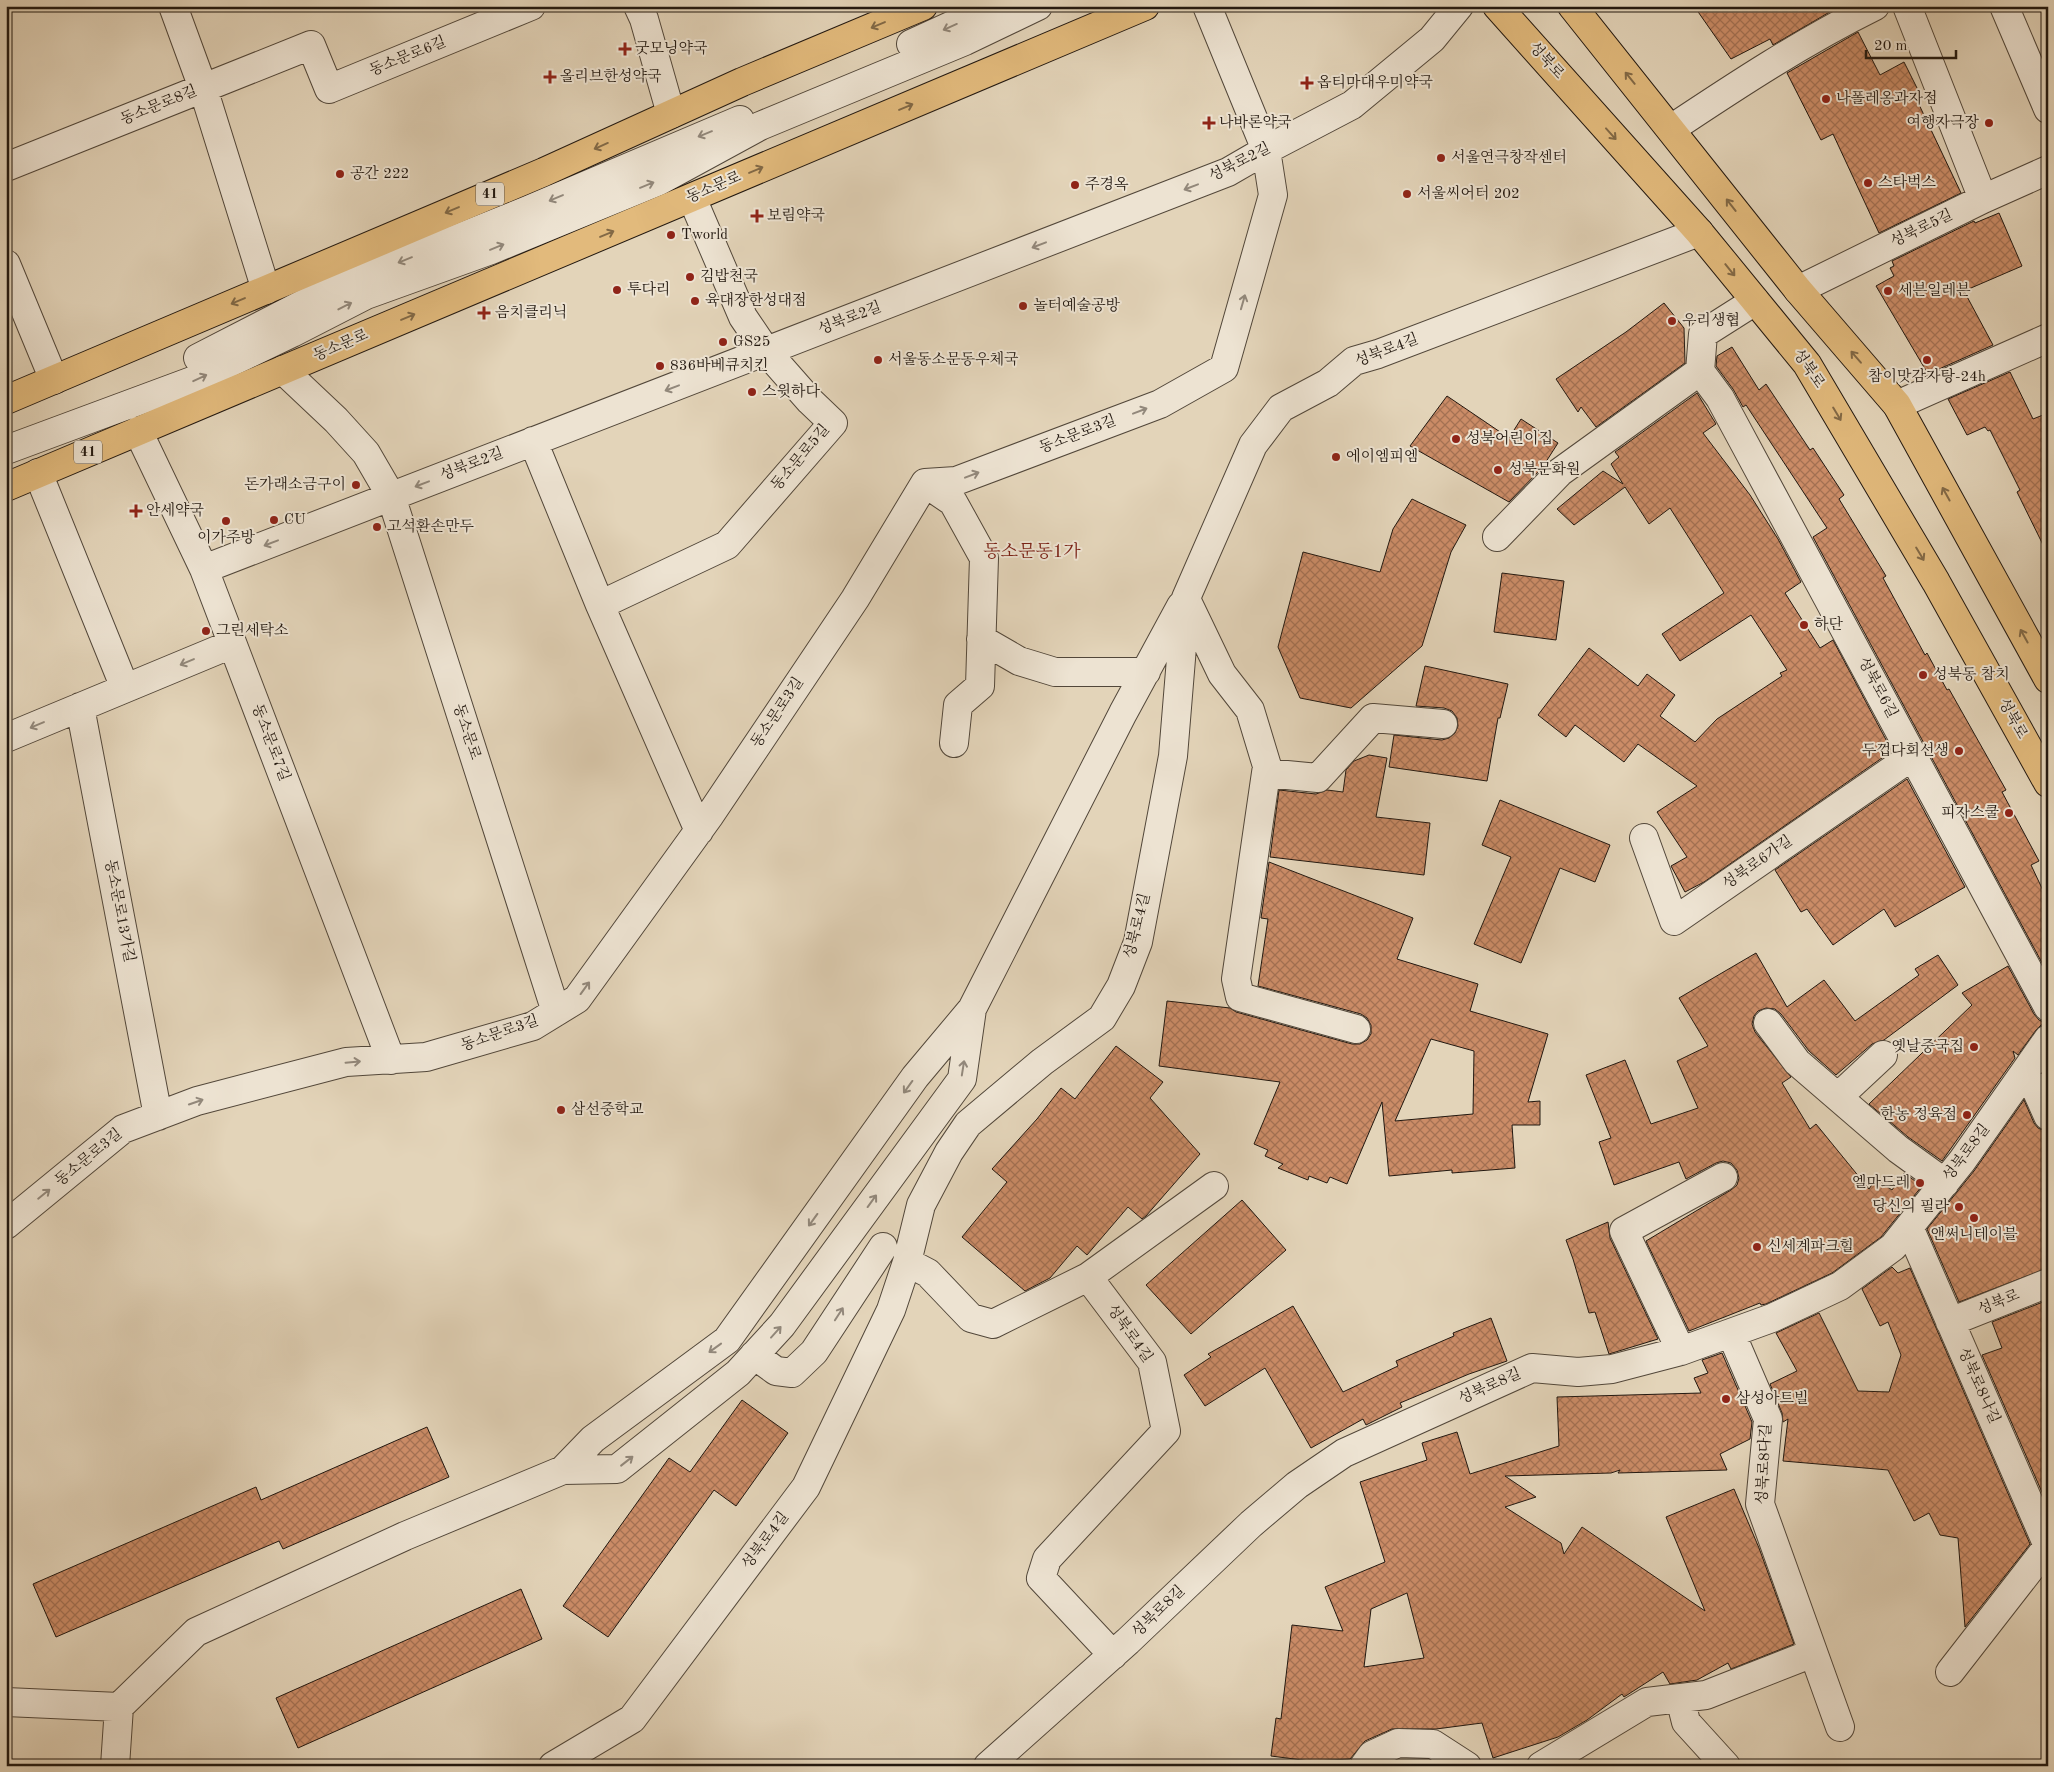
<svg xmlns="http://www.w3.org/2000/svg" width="2054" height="1772" font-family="'Old Standard TT','Noto Serif KR',serif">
  <defs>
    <pattern id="building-cross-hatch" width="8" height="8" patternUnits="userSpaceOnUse" patternTransform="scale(1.25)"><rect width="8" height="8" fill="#cb8c67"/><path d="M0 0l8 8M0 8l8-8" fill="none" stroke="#a47153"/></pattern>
  </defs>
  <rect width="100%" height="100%" fill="#e3d4b9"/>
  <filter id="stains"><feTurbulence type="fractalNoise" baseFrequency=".004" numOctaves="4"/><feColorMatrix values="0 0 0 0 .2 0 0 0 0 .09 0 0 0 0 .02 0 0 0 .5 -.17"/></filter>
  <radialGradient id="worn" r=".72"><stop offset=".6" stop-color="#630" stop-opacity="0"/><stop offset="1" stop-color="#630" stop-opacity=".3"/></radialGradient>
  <path fill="url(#building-cross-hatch)" stroke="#221810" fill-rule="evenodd" d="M1694,6H1840L1773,45L1770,39L1731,59Z
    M1858,32L1880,75L1904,62L1919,92L1914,94L1961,193L1879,233L1833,134L1821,140L1787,73Z
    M1999,213L2022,266L1964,291L1993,345L1928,374L1876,286L1894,276L1890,268L1894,266L1892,261L1974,221L1975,223Z
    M1664,303L1684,328L1685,363L1596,427L1581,407L1578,412L1556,379L1626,332Z
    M1732,347L1759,390L1766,384L1810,450L1813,448L1844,495L1839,499L1886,576L1883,578L1925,655L1927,653L1947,690L1949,689L2006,790L2002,792L2039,861L2031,865L2048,901V974L1813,537L1827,528L1746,405L1743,407L1733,389L1716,366L1717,356Z
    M2010,372L2033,419L2048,413V555L2017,492L2020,490L1990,430L1988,431L1985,427L1967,435L1948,399Z
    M1697,393L1716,424L1703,433L1750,495L1778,539L1801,582L1785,593L1820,648L1833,640L1892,751L1704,882L1685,892L1671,866L1687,857L1657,812L1697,786L1638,744L1624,762L1575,725L1566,737L1538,715L1589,648L1638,686L1647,674L1675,695L1660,716L1695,742L1717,719L1782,676L1780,673L1787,670L1751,615L1680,661L1662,634L1724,593L1670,508L1649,524L1625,487L1574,525L1557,509L1603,471L1623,484L1611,464L1619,457L1615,452Z
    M1447,396L1509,438L1521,419L1558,443L1542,468L1509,502L1410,446Z
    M1412,499L1466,525L1451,552L1422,646L1351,708L1300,698L1278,647L1303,552L1380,572L1393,529Z
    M1502,573L1564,581L1556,640L1494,632Z
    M1425,666L1508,684L1500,718H1498L1487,781L1389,767L1394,735L1442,740L1449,738L1455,733L1458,726L1457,718L1452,711L1444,708L1416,706Z
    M1369,755L1387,758L1376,817L1430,823L1424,875L1270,857L1279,790L1316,794L1327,790L1343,792L1346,770L1354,761Z
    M1907,779L1965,887L1895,927L1884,909L1833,945L1807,909L1801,912L1775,870Z
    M1500,800L1610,845L1595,882L1560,868L1521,963L1474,944L1511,857L1482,845Z
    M1269,862L1413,918L1397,959L1478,984L1470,1011L1548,1034L1528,1102L1540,1101V1125H1512L1515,1168L1452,1173V1170L1389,1176L1382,1102L1347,1184L1330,1177L1327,1183L1309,1176L1308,1180L1278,1168L1283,1164L1265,1156L1268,1150L1254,1144L1280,1082L1159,1066L1167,1001L1230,1008L1236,1012L1352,1044H1360L1367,1040L1371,1034V1025L1367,1018L1361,1014L1258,986L1268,919L1261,918ZM1431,1039L1474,1051L1473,1114L1395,1121Z
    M1756,953L1787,1007L1824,980L1855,1021L1919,975L1915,969L1938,955L1958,985L1884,1040L1872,1044L1836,1075L1809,1051L1781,1014L1775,1009L1766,1008L1758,1011L1754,1016L1752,1024L1755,1032L1791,1077L1782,1083L1810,1129L1816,1124L1869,1189L1876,1179L1892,1190L1904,1173L1922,1186L1881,1237L1832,1273L1766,1304L1761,1305L1760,1303L1689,1331L1646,1241L1731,1190L1737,1185L1739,1178L1737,1170L1731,1163L1723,1161L1716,1163L1686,1179L1679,1162L1614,1185L1599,1142L1611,1138L1586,1075L1625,1060L1651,1124L1698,1108L1677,1061L1708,1046L1679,998Z
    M2008,966L2034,1014L2039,1020L2048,1024L2041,1025L2036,1030L2018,1055L2013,1051L2015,1058L1942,1161L1908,1137L1869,1104L1972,1005L1962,993Z
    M1116,1046L1163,1082L1150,1098L1200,1154L1146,1216L1142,1219L1128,1207L1087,1255L1077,1246L1050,1278L1025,1291L962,1237L1007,1182L992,1169L1037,1119L1061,1088L1075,1099Z
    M2024,1100L2034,1123L2038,1128L2045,1131L2048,1138V1268L1959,1302L1927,1229L1974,1171Z
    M1242,1200L1286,1250L1191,1334L1146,1285Z
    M1608,1222L1610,1238L1658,1339L1609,1354L1595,1312L1589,1313L1573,1259L1566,1240Z
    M1892,1267L1898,1273L1910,1268L2030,1544L1965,1627L1958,1538L1940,1535L1929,1513L1914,1521L1888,1470L1783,1461L1788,1419L1783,1422L1782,1413L1770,1384L1797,1371L1776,1333L1819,1313L1858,1391L1889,1392L1901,1355L1888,1322L1880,1326L1862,1289Z
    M2048,1300V1506L1982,1355L2002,1348L1992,1322Z
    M1293,1306L1343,1392L1398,1366L1396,1361L1454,1336L1453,1333L1491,1318L1507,1361L1469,1374L1400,1403L1402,1407L1366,1425L1363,1419L1311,1448L1265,1368L1205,1406L1184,1375L1211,1357L1208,1354Z
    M1722,1353L1752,1422L1750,1439L1720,1454L1727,1470L1618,1473L1620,1470L1611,1473L1505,1476L1536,1497L1505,1507L1561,1543L1564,1554L1582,1527L1705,1611L1666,1517L1734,1489L1759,1548L1794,1644L1731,1669L1728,1663L1697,1680L1670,1684L1663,1672L1624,1697L1622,1694L1587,1720L1558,1737L1493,1758L1482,1723L1436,1729H1392L1365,1741L1350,1759L1310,1761L1271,1756L1276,1718L1281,1719L1292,1625L1343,1631L1325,1587L1385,1562L1360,1482L1427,1460L1422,1443L1457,1432L1470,1474L1559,1446L1557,1397L1701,1393L1694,1378L1708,1373L1702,1360ZM1407,1593L1424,1658L1364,1667L1371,1609Z
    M742,1400L788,1433L736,1506L714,1490L608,1637L563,1606L669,1458L690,1472Z
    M427,1427L449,1477L283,1549L279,1541L56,1637L33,1584L256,1487L261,1500Z
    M521,1589L542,1639L298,1748L276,1698Z"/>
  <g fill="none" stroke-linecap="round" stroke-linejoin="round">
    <defs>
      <path id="minor" d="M173,6L203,88L266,290
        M638,6L644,19L671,114
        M1907,6L1983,199
        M2004,6L2048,109
        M911,44L994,6
        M1671,129C1737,85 1804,41 1875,6
        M6,167L311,45L329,89L531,6
        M6,264L54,380
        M1798,290L1983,199L2048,170
        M1755,301L1703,334L1700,371L1720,398L2048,1007
        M198,358L336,287L528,210L740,120
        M283,370L336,420L366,453L391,496L556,1012
        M1897,405L2048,338
        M138,431L204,569L391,1060
        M533,441L600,605L699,831
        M6,450L192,381L292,333L366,295L491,250L659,181L760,126L965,41L1038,6
        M38,473L125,688
        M925,483L956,481L1160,404L1224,368L1273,195L1266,150L1207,6
        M925,483L953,502L984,558L980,686L958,705L954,743
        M1497,537L1560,472L1700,371
        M204,569L1228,172L1266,150L1352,105L1432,39L1459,6
        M1186,599L1222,674L1250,710L1267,766L1236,979L1240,997L1356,1029
        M600,605L727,545L833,423L810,401L766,351L743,317L692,198
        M981,639L1019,661L1055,672H1146
        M80,707L158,1116
        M6,738L232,644
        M1266,773L1318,778L1373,718L1443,724
        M1644,838L1674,921L1914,755
        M1768,1023L1797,1062L1898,1149L1945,1183
        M2023,1075L2035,1087L2048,1116
        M1838,1097L1883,1055
        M6,1225L123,1129L197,1101L346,1062L426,1057L533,1026L577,999L710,815L855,599L925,483
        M1909,1227L2048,1546
        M907,1262L928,1273L971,1318L993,1324L1088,1277L1214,1186
        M1088,1277L1152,1362L1166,1431L1047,1559L1041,1578L1113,1655
        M1950,1322L2048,1283
        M1731,1333L1768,1419L1760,1504L1840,1727
        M1681,1351L1624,1231L1723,1177
        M754,1355L776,1371L792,1373L814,1352L883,1247
        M563,1470L593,1439L727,1340L915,1077L972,1009L1123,713L1181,606
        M1950,1672L2048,1546
        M1680,1698L1686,1722L1726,1766
        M6,1702L119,1707
        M115,1766L119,1707L196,1632L405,1536L563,1470L617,1469L738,1373L782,1325L962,1079L972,1009
        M553,1766L632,1719L806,1487L891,1310L907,1262L921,1205L949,1152L968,1124L1042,1062L1102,1018L1121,986L1138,942L1173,756L1186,598L1253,445L1281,408L1328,383L1354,361L1378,354L1699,232
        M988,1766L1128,1641L1251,1524L1297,1485L1344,1453L1532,1368L1578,1372L1612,1369L1681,1351L1772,1318L1840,1286L1893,1247L1962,1161L2048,1039
        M1364,1766L1372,1755L1398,1743L1433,1744L1467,1766
        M1541,1766L1647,1702L1706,1695L1813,1653"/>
      <path id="major" d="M1497,6L1699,232L1807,364L1936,582L2048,783
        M1572,6L1798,290L1897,405L2048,679
        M6,400L544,172L742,82L923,6
        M6,487L1145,6"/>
    </defs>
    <use href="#minor" stroke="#52473a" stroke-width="30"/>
    <use href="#major" stroke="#221810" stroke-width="30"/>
    <use href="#minor" stroke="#ede3d2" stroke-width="28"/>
    <use href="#major" stroke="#e2ba7c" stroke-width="28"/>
  </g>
  <defs><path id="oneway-shaft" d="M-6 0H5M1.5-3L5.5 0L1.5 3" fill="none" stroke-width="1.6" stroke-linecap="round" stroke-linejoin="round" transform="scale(1.25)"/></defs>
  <g stroke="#826946">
    <use href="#oneway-shaft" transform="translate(878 25) rotate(157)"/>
    <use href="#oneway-shaft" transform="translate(1630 78) rotate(-129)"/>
    <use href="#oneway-shaft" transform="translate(906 107) rotate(-23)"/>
    <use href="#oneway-shaft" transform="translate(1611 134) rotate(48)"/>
    <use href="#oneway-shaft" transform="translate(601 146) rotate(156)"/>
    <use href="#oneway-shaft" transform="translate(756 170) rotate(-23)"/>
    <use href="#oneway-shaft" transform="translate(1731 205) rotate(-128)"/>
    <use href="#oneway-shaft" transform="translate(452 210) rotate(157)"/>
    <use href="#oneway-shaft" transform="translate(607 234) rotate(-23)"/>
    <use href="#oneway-shaft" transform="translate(1730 270) rotate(51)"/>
    <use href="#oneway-shaft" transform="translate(238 301) rotate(157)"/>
    <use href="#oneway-shaft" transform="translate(408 317) rotate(-23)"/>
    <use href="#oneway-shaft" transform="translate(1856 357) rotate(-131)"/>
    <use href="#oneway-shaft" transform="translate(1837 414) rotate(59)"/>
    <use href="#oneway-shaft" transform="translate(1946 494) rotate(-119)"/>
    <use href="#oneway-shaft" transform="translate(1920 554) rotate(59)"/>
    <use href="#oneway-shaft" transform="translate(2024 636) rotate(-119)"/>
  </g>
  <g stroke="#92887b">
    <use href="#oneway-shaft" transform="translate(950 27) rotate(156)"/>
    <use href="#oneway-shaft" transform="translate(705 134) rotate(158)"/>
    <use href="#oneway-shaft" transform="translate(647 185) rotate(-22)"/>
    <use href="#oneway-shaft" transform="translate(1191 187) rotate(159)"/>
    <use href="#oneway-shaft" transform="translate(556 198) rotate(157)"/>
    <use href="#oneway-shaft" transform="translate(1039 245) rotate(159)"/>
    <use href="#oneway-shaft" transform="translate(497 247) rotate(-22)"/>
    <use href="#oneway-shaft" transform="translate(405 260) rotate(158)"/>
    <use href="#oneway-shaft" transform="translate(1243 302) rotate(-74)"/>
    <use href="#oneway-shaft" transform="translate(345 306) rotate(-27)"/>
    <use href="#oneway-shaft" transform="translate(200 378) rotate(-25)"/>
    <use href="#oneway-shaft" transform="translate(672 388) rotate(159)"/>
    <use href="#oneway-shaft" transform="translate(1140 411) rotate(-21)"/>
    <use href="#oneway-shaft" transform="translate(972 475) rotate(-21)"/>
    <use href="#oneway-shaft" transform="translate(422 484) rotate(159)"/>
    <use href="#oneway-shaft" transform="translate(271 543) rotate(159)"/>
    <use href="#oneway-shaft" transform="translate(187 662) rotate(157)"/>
    <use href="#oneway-shaft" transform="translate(37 725) rotate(157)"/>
    <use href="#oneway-shaft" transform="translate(585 988) rotate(-54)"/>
    <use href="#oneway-shaft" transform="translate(353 1062) rotate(-5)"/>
    <use href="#oneway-shaft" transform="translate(963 1068) rotate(-81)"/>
    <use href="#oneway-shaft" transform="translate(908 1087) rotate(126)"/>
    <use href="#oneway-shaft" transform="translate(196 1102) rotate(-19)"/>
    <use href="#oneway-shaft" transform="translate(44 1194) rotate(-39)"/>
    <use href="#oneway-shaft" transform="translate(872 1201) rotate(-54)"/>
    <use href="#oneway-shaft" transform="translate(813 1220) rotate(126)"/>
    <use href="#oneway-shaft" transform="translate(839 1314) rotate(-57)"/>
    <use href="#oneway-shaft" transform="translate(776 1332) rotate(-48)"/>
    <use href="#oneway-shaft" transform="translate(715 1348) rotate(144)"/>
    <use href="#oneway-shaft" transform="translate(627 1461) rotate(-38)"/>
  </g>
  <g fill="#8f2418" stroke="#ede3d2" stroke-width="2">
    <path d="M622.5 41.5h5v5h5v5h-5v5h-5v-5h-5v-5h5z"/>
    <path d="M547.5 69.5h5v5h5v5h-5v5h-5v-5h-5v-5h5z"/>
    <path d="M1304.5 75.5h5v5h5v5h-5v5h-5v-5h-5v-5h5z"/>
    <circle cx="1826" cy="99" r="5"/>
    <path d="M1206.5 115.5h5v5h5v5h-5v5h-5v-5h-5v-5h5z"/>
    <circle cx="1989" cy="123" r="5"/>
    <circle cx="1441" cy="158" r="5"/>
    <circle cx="340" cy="174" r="5"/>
    <circle cx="1868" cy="183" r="5"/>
    <circle cx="1075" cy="185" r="5"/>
    <circle cx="1407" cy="194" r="5"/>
    <path d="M754.5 208.5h5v5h5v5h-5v5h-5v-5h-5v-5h5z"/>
    <circle cx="671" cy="235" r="5"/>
    <circle cx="690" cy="277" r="5"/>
    <circle cx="617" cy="290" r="5"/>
    <circle cx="1888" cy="291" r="5"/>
    <circle cx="695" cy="301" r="5"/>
    <circle cx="1023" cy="306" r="5"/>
    <path d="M481.5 305.5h5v5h5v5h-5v5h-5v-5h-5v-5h5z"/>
    <circle cx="1672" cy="321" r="5"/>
    <circle cx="723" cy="342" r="5"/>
    <circle cx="878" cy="360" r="5"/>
    <circle cx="1927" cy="360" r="5"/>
    <circle cx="660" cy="366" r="5"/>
    <circle cx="752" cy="392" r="5"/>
    <circle cx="1456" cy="439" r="5"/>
    <circle cx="1336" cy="457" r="5"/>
    <circle cx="1498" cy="470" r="5"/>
    <circle cx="356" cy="485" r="5"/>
    <path d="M133.5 503.5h5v5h5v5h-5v5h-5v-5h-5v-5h5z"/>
    <circle cx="274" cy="520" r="5"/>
    <circle cx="226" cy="521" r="5"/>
    <circle cx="377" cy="527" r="5"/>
    <circle cx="1804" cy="625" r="5"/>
    <circle cx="206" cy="631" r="5"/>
    <circle cx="1923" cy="675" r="5"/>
    <circle cx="1959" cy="751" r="5"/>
    <circle cx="2009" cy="813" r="5"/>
    <circle cx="1974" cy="1047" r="5"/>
    <circle cx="561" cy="1110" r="5"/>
    <circle cx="1967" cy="1115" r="5"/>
    <circle cx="1920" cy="1183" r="5"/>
    <circle cx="1959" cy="1207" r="5"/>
    <circle cx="1974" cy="1218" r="5"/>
    <circle cx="1757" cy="1247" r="5"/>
    <circle cx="1726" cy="1399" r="5"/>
  </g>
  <g text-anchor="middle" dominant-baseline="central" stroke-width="4" stroke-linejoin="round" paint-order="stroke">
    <g fill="#ede3d2" stroke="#5f554a" stroke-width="1">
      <rect x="476" y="182.5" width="28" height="23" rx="4"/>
      <rect x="74" y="440.5" width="28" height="23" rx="4"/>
    </g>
    <g font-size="14" font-weight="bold" fill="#221810">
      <text x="490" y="194">41</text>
      <text x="88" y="452">41</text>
    </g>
    <g font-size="15" fill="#221810" stroke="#ede3d2" text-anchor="start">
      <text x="635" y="49">굿모닝약국</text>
      <text x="560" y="77">올리브한성약국</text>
      <text x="1317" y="83">옵티마대우미약국</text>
      <text x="1836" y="99">나폴레옹과자점</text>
      <text x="1219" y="123">나바론약국</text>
      <text x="1979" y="123" text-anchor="end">여행자극장</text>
      <text x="1451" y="158">서울연극창작센터</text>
      <text x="350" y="174">공간 222</text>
      <text x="1878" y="183">스타벅스</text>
      <text x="1085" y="185">주경옥</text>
      <text x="1417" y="194">서울씨어터 202</text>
      <text x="767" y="216">보림약국</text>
      <text x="681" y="235">Tworld</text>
      <text x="700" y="277">김밥천국</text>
      <text x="627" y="290">투다리</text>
      <text x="1898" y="291">세븐일레븐</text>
      <text x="705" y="301">육대장한성대점</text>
      <text x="1033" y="306">놀터예술공방</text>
      <text x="495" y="313">음치클리닉</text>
      <text x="1682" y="321">우리생협</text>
      <text x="733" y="342">GS25</text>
      <text x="888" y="360">서울동소문동우체국</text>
      <text x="670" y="366">836바베큐치킨</text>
      <text x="1927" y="377" text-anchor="middle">참이맛감자탕-24h</text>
      <text x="762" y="392">스윗하다</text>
      <text x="1466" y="439">성북어린이집</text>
      <text x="1346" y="457">에이엠피엠</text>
      <text x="1508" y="470">성북문화원</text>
      <text x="346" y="485" text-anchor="end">돈가래소금구이</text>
      <text x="146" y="511">안세약국</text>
      <text x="284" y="520">CU</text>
      <text x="387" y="527">고석환손만두</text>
      <text x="226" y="538" text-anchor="middle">이가주방</text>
      <text x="1814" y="625">하단</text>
      <text x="216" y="631">그린세탁소</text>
      <text x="1933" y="675">성북동 참치</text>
      <text x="1949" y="751" text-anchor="end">두껍다회선생</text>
      <text x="1999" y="813" text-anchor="end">피자스쿨</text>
      <text x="1964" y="1047" text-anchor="end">옛날중국집</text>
      <text x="571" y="1110">삼선중학교</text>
      <text x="1957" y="1115" text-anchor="end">한농 정육점</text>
      <text x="1910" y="1183" text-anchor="end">엘마드레</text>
      <text x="1949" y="1207" text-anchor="end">당신의 필라</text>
      <text x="1974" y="1235" text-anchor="middle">앤써니테이블</text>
      <text x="1767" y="1247">신세계파크힐</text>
      <text x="1736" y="1399">삼성아트빌</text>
    </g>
    <g font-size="15" fill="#221810" stroke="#ede3d2">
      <text transform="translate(408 57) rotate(-22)">동소문로6길</text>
      <text transform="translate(1546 61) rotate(48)">성북로</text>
      <text transform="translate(159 106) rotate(-22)">동소문로8길</text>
      <text transform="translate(1240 163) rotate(-27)">성북로2길</text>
      <text transform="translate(714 188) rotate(-23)">동소문로</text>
      <text transform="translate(1922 229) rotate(-26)">성북로5길</text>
      <text transform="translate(850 319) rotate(-21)">성북로2길</text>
      <text transform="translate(341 346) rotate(-23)">동소문로</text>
      <text transform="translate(1387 351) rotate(-21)">성북로4길</text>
      <text transform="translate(1808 369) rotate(56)">성북로</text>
      <text transform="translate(1078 435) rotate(-21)">동소문로3길</text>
      <text transform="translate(801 458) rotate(-50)">동소문로5길</text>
      <text transform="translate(472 465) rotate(-21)">성북로2길</text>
      <text transform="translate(1877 688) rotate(62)">성북로6길</text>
      <text transform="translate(778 713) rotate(-56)">동소문로3길</text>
      <text transform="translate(2012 719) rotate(61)">성북로</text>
      <text transform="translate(466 732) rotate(72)">동소문로</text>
      <text transform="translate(270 743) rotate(69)">동소문로7길</text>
      <text transform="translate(1758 863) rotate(-35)">성북로6가길</text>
      <text transform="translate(119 911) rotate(79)">동소문로13가길</text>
      <text transform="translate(1138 926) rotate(-76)">성북로4길</text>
      <text transform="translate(500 1034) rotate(-19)">동소문로3길</text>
      <text transform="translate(1967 1153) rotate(-53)">성북로8길</text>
      <text transform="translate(89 1158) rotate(-39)">동소문로3길</text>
      <text transform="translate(1999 1303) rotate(-22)">성북로</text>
      <text transform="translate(1129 1334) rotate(55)">성북로4길</text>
      <text transform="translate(1978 1386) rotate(66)">성북로8나길</text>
      <text transform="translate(1490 1387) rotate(-24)">성북로8길</text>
      <text transform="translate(1765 1464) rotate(-87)">성북로8다길</text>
      <text transform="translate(766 1541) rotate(-53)">성북로4길</text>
      <text transform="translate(1159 1612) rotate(-44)">성북로8길</text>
    </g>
    <g font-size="18" fill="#7a1f14" stroke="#ede3d2">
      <text x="1032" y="552">동소문동1가</text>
    </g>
  </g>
  <rect width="2054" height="1772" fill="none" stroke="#e3d4b9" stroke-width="25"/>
  <rect x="8" y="8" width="2039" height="1757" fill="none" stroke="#221810" stroke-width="2.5"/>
  <rect x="12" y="12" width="2029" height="1747" fill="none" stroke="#221810"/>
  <path d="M1866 50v8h90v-8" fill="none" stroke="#221810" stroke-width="2.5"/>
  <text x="1874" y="50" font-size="15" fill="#221810" stroke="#ede3d2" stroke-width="4" paint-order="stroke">20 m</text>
  <rect width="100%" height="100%" filter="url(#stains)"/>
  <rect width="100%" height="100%" fill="url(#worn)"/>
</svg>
